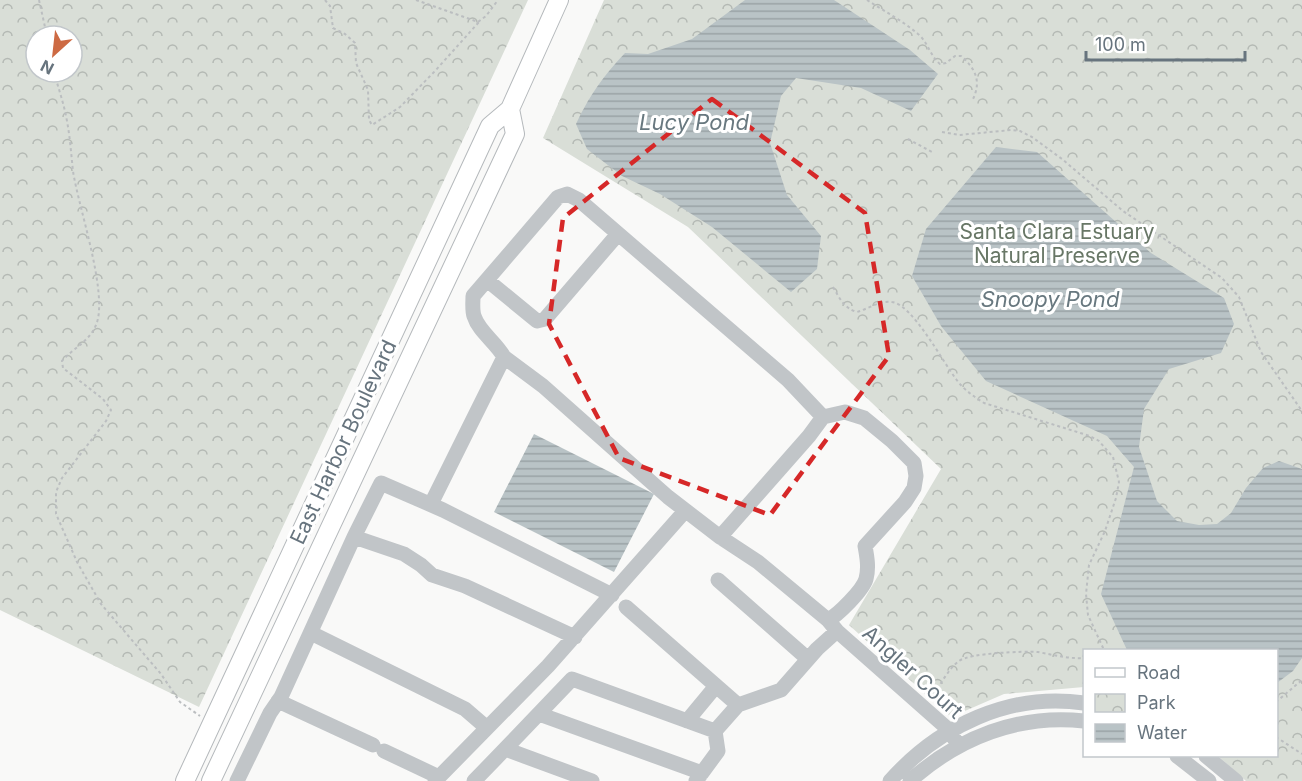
<svg xmlns="http://www.w3.org/2000/svg" width="1302" height="781" font-family="Inter,sans-serif">
  <defs>
    <pattern id="park-crowns" width="20" height="18" patternUnits="userSpaceOnUse" patternTransform="scale(1.5)"><rect width="20" height="18" fill="#d9ded7"/><path d="M2 6a3 3 0 1 1 6 0M12 15a3 3 0 1 1 6 0" fill="none" stroke="#b4b9b4"/></pattern>
    <pattern id="water-rules" width="6" height="5" patternUnits="userSpaceOnUse" patternTransform="scale(1.5)"><rect width="6" height="5" fill="#b9c3c6"/><path d="M0 2.5h6" fill="none" stroke="#9aa3a6"/></pattern>
  </defs>
  <rect width="100%" height="100%" fill="#f9f9f8"/>
  <path fill="url(#park-crowns)" fill-rule="evenodd" d="M0,0H528L199,707L0,610ZM36,36H72V72H36Z
    M604,0H1302V781H1246L1218,756H1276V650H1084V687L1004,694L951,717L849,625L941,469L688,227L543,138Z"/>
  <path fill="url(#water-rules)" d="M745,0H834L910,50L938,74L911,111L861,88L796,78L781,96L770,143L787,195L821,236L817,269L791,292L712,227L660,194L622,176L587,149L576,124C589,96 604,75 625,53L648,54L692,39Z
    M996,147L1037,152L1151,253L1224,298L1234,324L1221,353L1169,369L1144,409L1139,447L1157,501L1177,521L1199,525L1217,524L1231,513L1246,488L1263,468L1279,461L1302,469V658L1293,671L1277,683L1276,650H1127L1101,594L1134,467L1107,436L986,381L941,326L912,276L926,229Z
    M534,434L654,494L614,572L494,512Z"/>
  <g fill="none" stroke-linecap="round" stroke-linejoin="round">
    <defs>
      <path id="major" d="M185,781L490,126L510,109L559,0
        M211,781L515,134L510,109"/>
    </defs>
    <use href="#major" stroke="#b5b9bc" stroke-width="20"/>
    <path stroke="#bbbec0" stroke-width="2" stroke-dasharray="3 3" stroke-linecap="butt" d="M39,0L47,36
      M325,0L330,6L333,28L345,34L355,43L356,63L368,90L369,120L372,125L400,107L435,71L479,22
      M416,0L478,22L486,16L498,0
      M867,0C884,11 903,21 918,34C928,42 930,56 940,64L946,63L955,56H961C976,69 982,82 972,101
      M54,72C58,87 63,101 66,116C70,135 71,153 73,171C78,206 109,295 96,325C89,342 73,348 62,361L63,368L103,399L111,410L106,421L62,478L56,492V514L77,562L101,604L161,674L180,702L200,716
      M942,132L959,135L1011,130L1020,131L1032,137L1062,159L1123,211L1222,278L1239,297L1261,352L1302,411
      M908,139L932,152
      M833,287C840,299 844,308 857,312C868,309 880,300 892,302C912,304 943,362 956,379C963,389 973,396 984,403L1090,436L1099,441L1113,457L1119,482L1116,498L1105,531L1089,565L1086,594L1088,615L1104,650
      M931,699C939,687 948,669 959,661C969,653 1024,651 1038,652C1054,655 1068,659 1084,658
      M1276,702L1302,680
      M1276,737L1302,754"/>
    <path stroke="#c1c5c8" stroke-width="15" d="M487,280L537,321L545,319L618,234
      M504,357L543,386L668,497L720,537L758,562L828,620L837,631L949,730L958,745
      M431,504L504,357C496,342 479,332 474,316C472,310 473,302 473,296L558,197L567,194L579,200L788,380L823,417L845,412L864,418L892,441L914,463L916,476L914,488L905,502L865,546C867,557 869,568 866,579C863,590 838,615 828,620
      M354,537L381,483L443,510L612,595
      M720,537L809,436L823,417
      M718,580L808,659
      M626,607L738,705
      M311,633L465,709L487,728
      M278,701L373,745
      M539,714L702,773
      M687,721L716,686
      M384,751L439,777
      M1177,756L1209,781
      M1206,756L1236,781
      M237,781L270,713L281,697L354,537L404,554L421,565L432,575L465,586L575,637
      M435,781L548,666L685,511
      M474,781L505,749
      M592,781L505,749L572,679L715,731
      M696,781L718,751L715,731L738,705L781,690L817,649L837,631
      M890,781C939,726 1010,692 1084,703
      M910,781C959,737 1019,714 1084,721"/>
    <use href="#major" stroke="#fff" stroke-width="18"/>
  </g>
  <path fill="none" stroke="#d62828" stroke-width="4.5" stroke-dasharray="12 8" stroke-linejoin="round" d="M712,99L865,213L889,356L770,515L619,458L549,324L563,218Z"/>
  <g text-anchor="middle" dominant-baseline="central" stroke-width="6" stroke-linejoin="round" paint-order="stroke">
    <g font-size="21" fill="#687766" stroke="#fff">
      <text x="1057" y="231">Santa Clara Estuary<tspan x="1057" dy="24">Natural Preserve</tspan></text>
    </g>
    <g font-size="21" fill="#67747e" stroke="#fff">
      <text transform="translate(343 442) rotate(-65)">East Harbor Boulevard</text>
      <text transform="translate(913 672) rotate(42)">Angler Court</text>
    </g>
    <g font-size="22" font-style="italic" fill="#68787f" stroke="#fff">
      <text x="694" y="122">Lucy Pond</text>
      <text x="1050" y="299">Snoopy Pond</text>
    </g>
  </g>
  <rect x="1083" y="649" width="195" height="108" fill="#ffffff" stroke="#c2c7cb" stroke-width="1.5"/>
  <rect x="1095" y="668" width="30" height="9" fill="#ffffff" stroke="#c2c7cb" stroke-width="1.5"/>
  <text x="1137" y="679" font-size="18" fill="#67747e">Road</text>
  <rect x="1095" y="694" width="30" height="18" fill="url(#park-crowns)" stroke="#c2c7cb" stroke-width="1.5"/>
  <text x="1137" y="709" font-size="18" fill="#67747e">Park</text>
  <rect x="1095" y="724" width="30" height="18" fill="url(#water-rules)" stroke="#c2c7cb" stroke-width="1.5"/>
  <text x="1137" y="739" font-size="18" fill="#67747e">Water</text>
  <g transform="translate(54 54) rotate(207)"><circle r="28" fill="#ffffff" stroke="#c2c7cb" stroke-width="1.5"/>
  <path d="M0-4.5L10 22L0 15L-10 22Z" fill="#cd6a43"/>
  <text y="-9" font-size="16" font-weight="bold" text-anchor="middle" fill="#67747e">N</text>
  </g>
  <path d="M1086 51v9h159v-9" fill="none" stroke="#67747e" stroke-width="3"/>
  <text x="1095" y="51" font-size="18" fill="#67747e" stroke="#ffffff" stroke-width="4.5" paint-order="stroke">100 m</text>
</svg>
